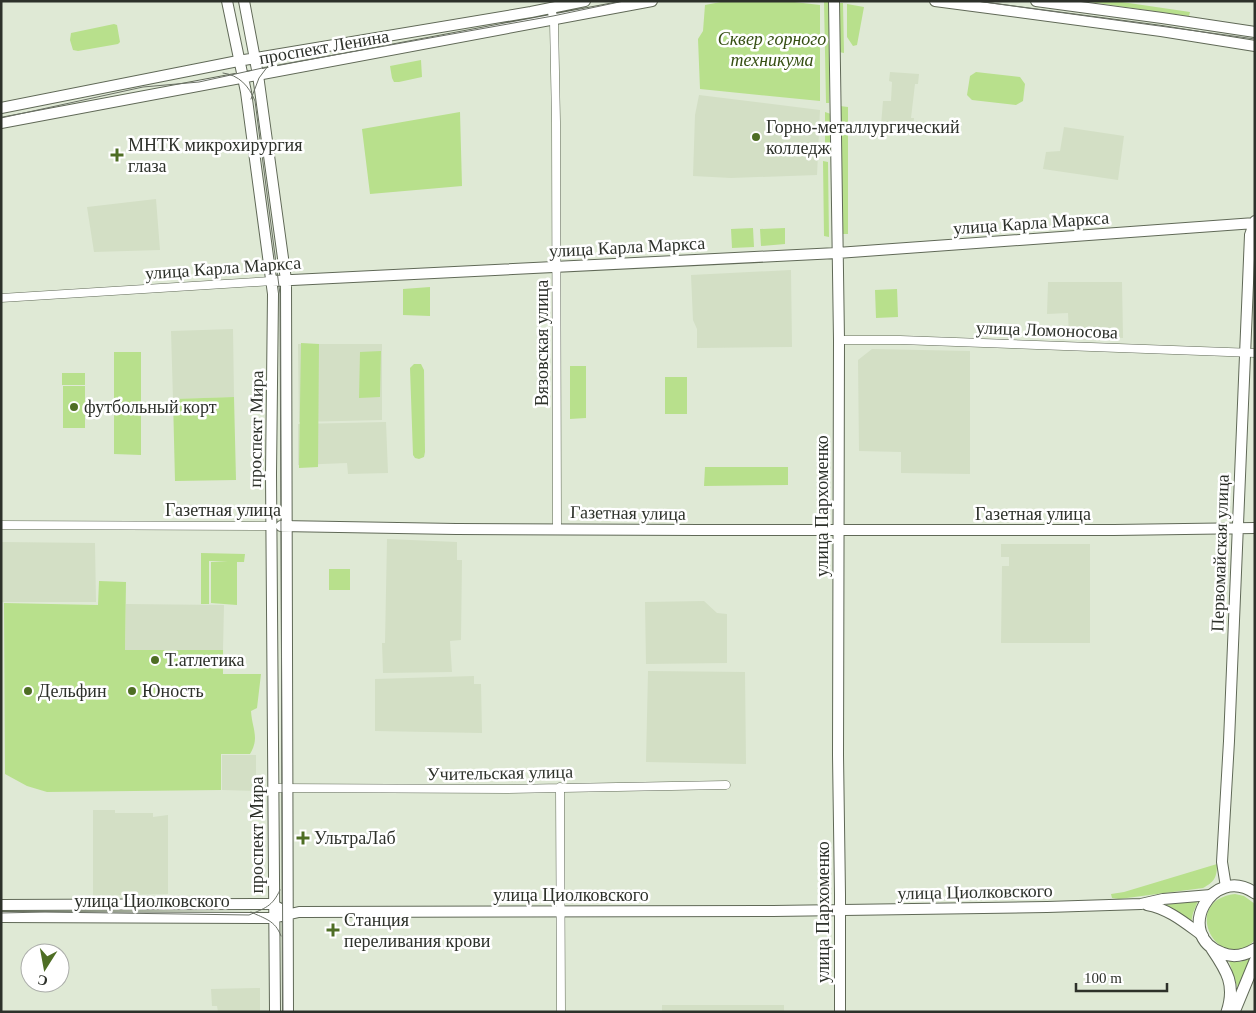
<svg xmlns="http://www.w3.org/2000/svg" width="1256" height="1013" font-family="'Times New Roman',serif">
  <rect width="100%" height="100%" fill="#dfe9d5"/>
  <path fill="#d3dfc5" d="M890,72L919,74L918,84H915L911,118H914L913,129L881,125L883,101H891L892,82L889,81Z
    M699,95L820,110L817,175L731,178L693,176L695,115Z
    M1064,127L1124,136L1118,180L1043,169L1046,152L1060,151Z
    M156,199L160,250L94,252L87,207Z
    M791,270L792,347L697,348V329L693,320L691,275Z
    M1048,282H1122L1123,338L1069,336L1068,313L1047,314Z
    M233,329L234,397L173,399L171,331Z
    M298,344H382V420L299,422Z
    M872,349L970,351V474L901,473V452L859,451L858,360Z
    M386,422L388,473L348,474L347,463L298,465V424Z
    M387,539L457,542V560H462L461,640L450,641L452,672L383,673L382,643H385Z
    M1,542L95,543L96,602H1Z
    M1001,544H1090V643H1001L1002,566H1009V557H1001Z
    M704,601L717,613L727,614V663L646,664L645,602Z
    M126,604L224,605L223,650H125Z
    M648,671L745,672L746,764L646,762Z
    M474,676V684H481L482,733L375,731V679Z
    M222,755H256V791L222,790Z
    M93,810H115V813H153V817L168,815V894L93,896Z
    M260,988V1012H218L217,1006H212L211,989Z
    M662,1005H784V1012H662Z"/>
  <path fill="#b8e08c" d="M726,1H786L820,5V101L700,89L698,39L703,31L705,5Z
    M824,1H830L829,103H826Z
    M1083,1H1115L1190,12L1189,16Z
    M840,3H843L844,53L839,52Z
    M847,4L864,7L857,45L853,46L847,37Z
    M114,24L117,25L120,42L118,44L78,51L73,50L70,40L71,33Z
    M421,60L422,77L399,82H394L392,78L390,66Z
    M976,72L1020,77L1025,84L1023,101L1016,105L972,100L967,95L970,76Z
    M840,106L848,107V234H839Z
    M460,112L462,186L370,194L362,129Z
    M825,112L831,114V154H825Z
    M823,161L828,162L829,237L824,236Z
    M753,228L754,247L732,248L731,229Z
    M785,228V244L761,246L760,229Z
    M430,287V316L403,315V289Z
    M897,289L898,317L876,318L875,290Z
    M301,343L319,344L318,467L299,468Z
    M381,351L380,397L359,398L360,352Z
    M114,352H141V455L114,454Z
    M414,364H421L424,370L425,452L424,457L419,459L415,458L413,455L410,368Z
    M570,366H586V418L570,419Z
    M62,373H85V385H62Z
    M665,377H687V414H665Z
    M63,386H85V428H63Z
    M234,397L236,480L175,481L173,399Z
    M705,467H788V485L704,486Z
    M201,553L245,554L244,562H237V605L211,603V562L228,561H209V604H201Z
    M329,569H350V590H329Z
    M99,581L126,582L125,650H223V674H261L257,708L251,711C252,729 260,737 250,754H221V790L47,792L27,786L5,774L4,603L98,605Z
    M1217,864C1217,878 1214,882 1203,888L1119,899L1112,898L1111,894L1124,892Z
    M1235,894L1244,896L1255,904V940C1219,977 1178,901 1235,894Z
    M1198,901L1193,913L1191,923L1179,913L1164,905Z
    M1252,958L1239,992L1229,961L1240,962Z"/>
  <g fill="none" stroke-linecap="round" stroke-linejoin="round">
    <defs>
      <path id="street" d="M551,8L554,21L556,122L557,528
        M1,298L272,281
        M839,340H900L1255,353
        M1,525L272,526
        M560,787L561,1012
        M273,788L506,789L726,785"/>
      <path id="secondary" d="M227,1L246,92L273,294L271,474L275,1012
        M244,1L258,75L286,280L288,1012
        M834,1L839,340L838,755L840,894V1012
        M935,1L1161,31L1255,46
        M1036,1L1162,18L1255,32
        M1,108L238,61L531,12L585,1
        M1,123L652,1
        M272,281L837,253L1255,223
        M281,526L456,529L700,530H1114L1255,528
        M1226,887L1222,862L1229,741L1250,235L1255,221
        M1,905L272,904L279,908
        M1147,905C1169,909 1185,923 1203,936
        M1,917L273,918L299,912L773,911L1047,907L1141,904L1163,899L1211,895"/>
      <path id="primary" d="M1255,893C1212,863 1173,935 1222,953C1233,958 1245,955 1255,949
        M1212,949C1227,971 1236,985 1227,1012
        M1234,1012L1255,961"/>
    </defs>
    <use href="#street" stroke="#606957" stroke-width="9"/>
    <use href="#secondary" stroke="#606957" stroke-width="12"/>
    <use href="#primary" stroke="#606957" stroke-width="13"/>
    <use href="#street" stroke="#fff" stroke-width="8"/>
    <use href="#secondary" stroke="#fff" stroke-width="10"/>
    <use href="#primary" stroke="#fff" stroke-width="11"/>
    <path stroke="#6a7065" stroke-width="1" d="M976,1L1255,39
      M223,73C239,75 249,86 255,101L280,294L283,1012
      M251,99L259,78L268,66
      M1,118L143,87L199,82L267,67L553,16L624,1
      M251,912C265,919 275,920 281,936
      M1,913L45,912L249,915C265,908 272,907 280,890"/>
  </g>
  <g fill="#4e6e24" stroke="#fff" stroke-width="2">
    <circle cx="756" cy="137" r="5"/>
    <path d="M114.5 147.5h5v5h5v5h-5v5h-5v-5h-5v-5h5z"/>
    <circle cx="74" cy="407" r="5"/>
    <circle cx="155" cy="660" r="5"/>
    <circle cx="28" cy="691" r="5"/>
    <circle cx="132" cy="691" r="5"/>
    <path d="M300.5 830.5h5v5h5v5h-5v5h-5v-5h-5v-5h5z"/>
    <path d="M330.5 922.5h5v5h5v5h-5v5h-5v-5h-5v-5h5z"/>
  </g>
  <g text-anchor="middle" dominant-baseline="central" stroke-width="5" stroke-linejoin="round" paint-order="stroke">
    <g font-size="18" font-style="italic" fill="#364f13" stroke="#fff">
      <text x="772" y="39">Сквер горного<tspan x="772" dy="21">техникума</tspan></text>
    </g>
    <g font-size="18" fill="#2d312a" stroke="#fff">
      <text transform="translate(324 47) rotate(-10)">проспект Ленина</text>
      <text transform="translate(1031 223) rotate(-4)">улица Карла Маркса</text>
      <text transform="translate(627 247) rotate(-3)">улица Карла Маркса</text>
      <text transform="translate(223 268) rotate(-4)">улица Карла Маркса</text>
      <text transform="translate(1047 330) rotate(2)">улица Ломоносова</text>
      <text transform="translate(542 343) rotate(-90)">Вязовская улица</text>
      <text transform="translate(256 429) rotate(-89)">проспект Мира</text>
      <text transform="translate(822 506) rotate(-90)">улица Пархоменко</text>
      <text x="223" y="510">Газетная улица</text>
      <text transform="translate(628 513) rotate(1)">Газетная улица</text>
      <text x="1033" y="514">Газетная улица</text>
      <text transform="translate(1220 553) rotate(-88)">Первомайская улица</text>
      <text transform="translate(500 773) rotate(-1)">Учительская улица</text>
      <text transform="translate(257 835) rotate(-90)">проспект Мира</text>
      <text transform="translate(975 892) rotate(-1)">улица Циолковского</text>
      <text x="571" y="895">улица Циолковского</text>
      <text x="152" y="901">улица Циолковского</text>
      <text transform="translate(823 912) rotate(-90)">улица Пархоменко</text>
    </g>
    <g font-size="18" fill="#2d312a" stroke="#fff" text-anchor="start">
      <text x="766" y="127">Горно-металлургический<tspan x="766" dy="21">колледж</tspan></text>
      <text x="128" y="145">МНТК микрохирургия<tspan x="128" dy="21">глаза</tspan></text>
      <text x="84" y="407">футбольный корт</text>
      <text x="165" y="660">Т.атлетика</text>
      <text x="38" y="691">Дельфин</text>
      <text x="142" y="691">Юность</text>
      <text x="314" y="838">УльтраЛаб</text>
      <text x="344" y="920">Станция<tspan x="344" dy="21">переливания крови</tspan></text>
    </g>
  </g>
  <rect width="1256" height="1013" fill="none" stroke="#2d312a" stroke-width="5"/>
  <g transform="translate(45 968) rotate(191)"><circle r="24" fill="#ffffff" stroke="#abadaa"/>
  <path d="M0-4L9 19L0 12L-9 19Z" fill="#4e6e24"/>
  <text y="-8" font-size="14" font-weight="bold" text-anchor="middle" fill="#2d312a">С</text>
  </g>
  <path d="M1076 983v8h91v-8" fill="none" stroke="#2d312a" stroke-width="2.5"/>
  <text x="1084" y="983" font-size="15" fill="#2d312a" stroke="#ffffff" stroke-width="4" paint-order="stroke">100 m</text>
</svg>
